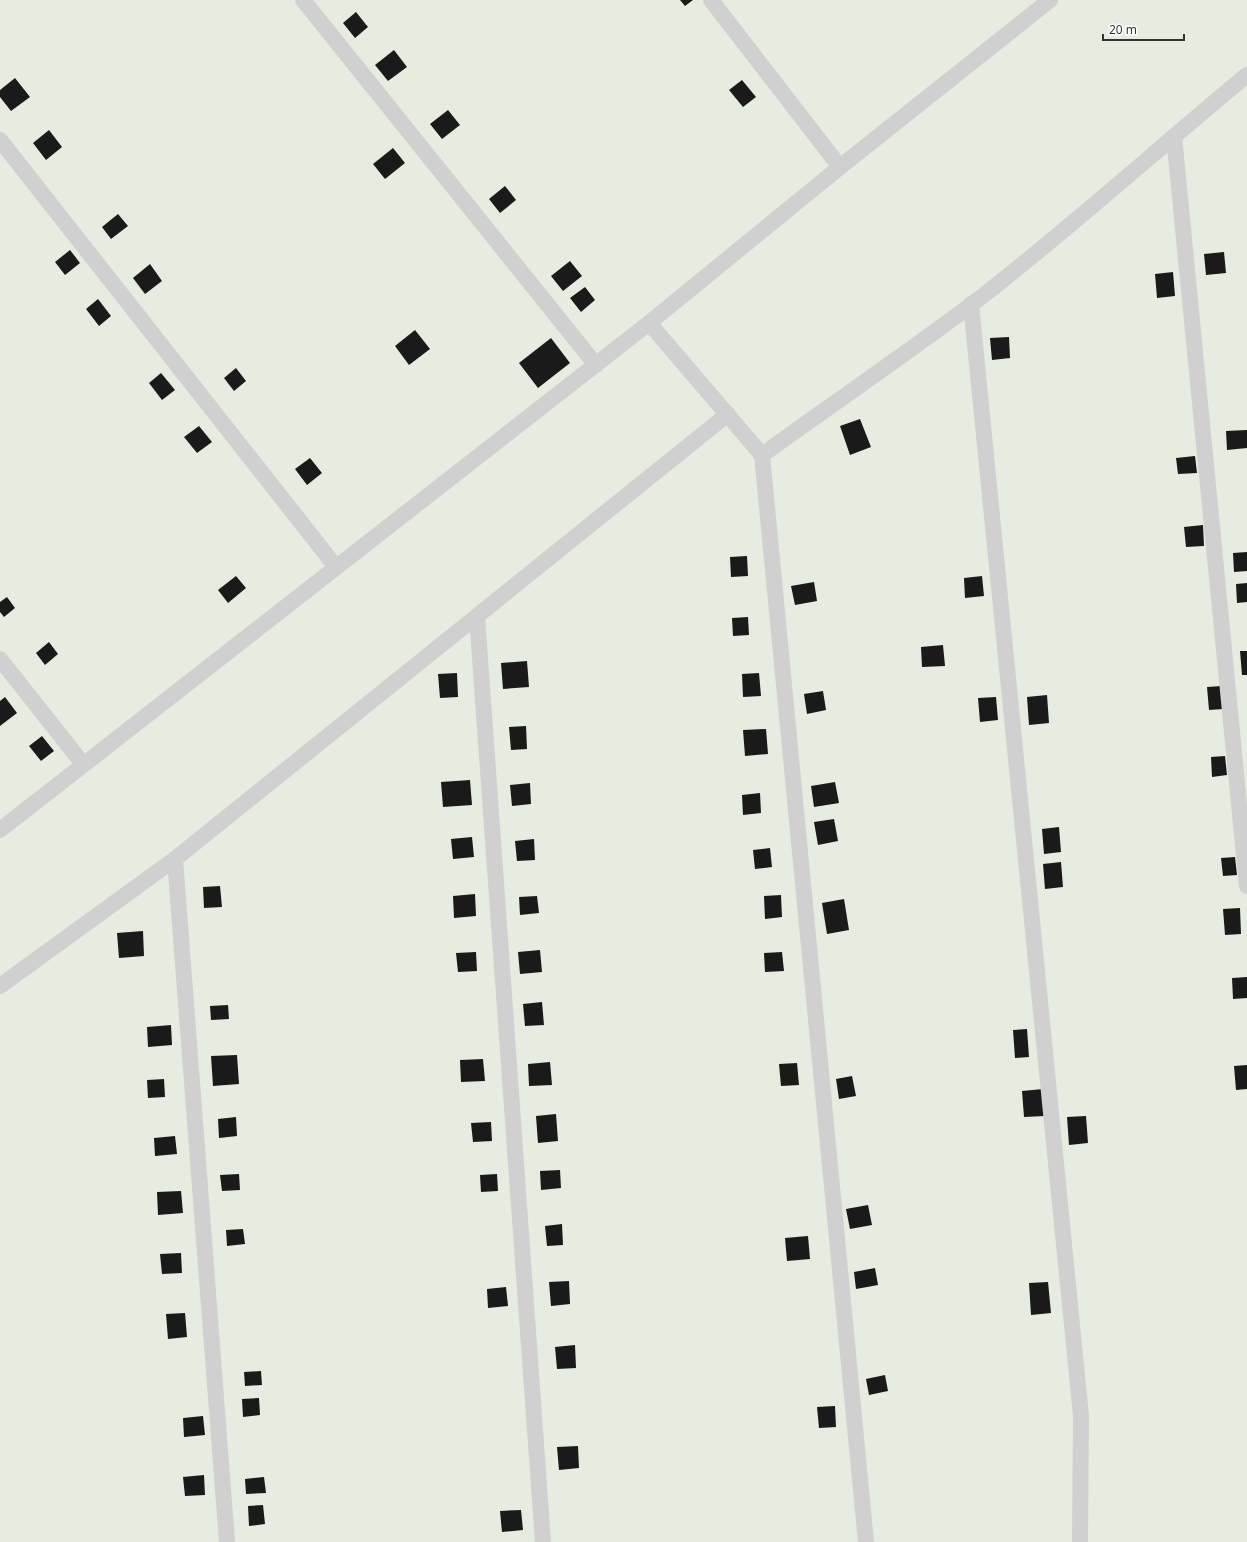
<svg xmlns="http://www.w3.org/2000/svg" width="1247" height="1542" font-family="'Noto Sans',sans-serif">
  <rect width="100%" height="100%" fill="#fff"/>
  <path fill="#e6ecdf" d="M0,0H1247V1542H0Z"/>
  <path fill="#1a1a1a" d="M680,0H693L685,6Z
    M356,12L368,27L355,38L343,23Z
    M394,50L407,67L388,81L375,65Z
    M15,78L30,97L11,111L0,97V90Z
    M742,80L756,97L743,107L729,90Z
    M448,110L460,125L442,139L430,124Z
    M49,130L62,147L46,160L33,143Z
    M393,148L405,163L385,179L373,164Z
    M505,186L516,200L500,213L489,199Z
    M118,214L128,226L111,239L102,227Z
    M70,250L80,263L65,275L55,262Z
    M1224,252L1226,273L1206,275L1204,254Z
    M570,261L582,276L563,291L551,276Z
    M150,264L162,281L145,294L133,278Z
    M1173,272L1175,296L1157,298L1155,274Z
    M585,287L595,300L581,312L570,298Z
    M98,299L111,316L99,326L86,309Z
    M415,330L430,349L409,365L395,346Z
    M1009,337L1010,358L992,360L990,338Z
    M551,338L570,363L538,388L519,363Z
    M236,368L246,381L234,391L224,378Z
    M161,373L175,390L162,400L149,383Z
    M860,419L871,447L850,455L840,426Z
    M199,426L212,442L197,453L184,437Z
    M1247,430V448L1227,450L1226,431Z
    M1195,456L1197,473L1178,474L1176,458Z
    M310,458L322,473L307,485L295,469Z
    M1203,525L1204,546L1186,547L1184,527Z
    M1247,552V571L1234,572L1233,553Z
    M747,556L748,576L731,577L730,557Z
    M236,576L246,588L228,603L218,590Z
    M982,576L984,596L965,598L964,578Z
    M814,582L817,601L795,605L791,586Z
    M1247,583V602L1237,603L1236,584Z
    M7,597L15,608L4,617L0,612V602Z
    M748,617L749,635L733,636L732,618Z
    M49,642L58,654L45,665L36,653Z
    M943,645L945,666L922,667L921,647Z
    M1240,651H1247V675H1242Z
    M527,661L529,687L503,689L501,663Z
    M457,673L458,697L440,698L438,674Z
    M759,673L761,696L743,697L742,674Z
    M1222,686L1223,709L1209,710L1207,687Z
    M823,691L826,710L807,714L804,694Z
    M1047,695L1049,723L1029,725L1027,697Z
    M5,697L17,713L0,726V701Z
    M996,697L998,720L980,722L978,698Z
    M526,726L527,749L511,750L509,727Z
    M766,729L768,754L745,756L743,730Z
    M42,736L54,751L41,761L29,746Z
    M1225,756L1227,775L1212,777L1211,757Z
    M470,780L472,805L443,807L441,782Z
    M835,782L839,803L814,807L811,786Z
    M530,783L531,804L512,806L510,785Z
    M760,793L761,813L743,815L742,795Z
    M834,819L838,841L818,845L814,822Z
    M1059,827L1061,852L1044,854L1042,829Z
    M472,837L474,857L453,859L451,839Z
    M534,839L535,860L517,861L515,841Z
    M770,848L772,867L755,869L753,850Z
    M1235,857L1237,875L1223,876L1221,858Z
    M1061,862L1063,887L1045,889L1043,864Z
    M220,886L222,907L204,908L203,887Z
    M475,894L476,916L454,918L453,896Z
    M781,895L782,917L765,919L764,896Z
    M537,896L539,913L520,915L519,897Z
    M844,899L849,930L827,934L822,903Z
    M1240,908L1241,934L1225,935L1223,909Z
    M143,931L144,956L119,958L117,933Z
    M540,950L542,972L520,974L518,952Z
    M476,952L477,971L458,972L456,953Z
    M782,952L784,971L765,972L764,953Z
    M1247,977V998L1233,999L1232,978Z
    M542,1002L544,1025L525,1026L523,1004Z
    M228,1005L229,1019L211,1020L210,1006Z
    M171,1025L172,1045L148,1047L147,1027Z
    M1027,1029L1029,1057L1015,1058L1013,1030Z
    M237,1055L239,1084L213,1086L211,1056Z
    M483,1059L485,1081L461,1082L460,1060Z
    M550,1062L552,1085L529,1086L528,1064Z
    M797,1063L799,1085L781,1086L779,1064Z
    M1247,1065V1089L1236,1090L1234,1066Z
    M852,1076L856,1096L839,1099L836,1079Z
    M164,1079L165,1097L148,1098L147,1080Z
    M1043,1089L1045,1116L1024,1117L1022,1091Z
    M556,1114L558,1141L538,1143L536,1116Z
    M1086,1116L1088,1143L1069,1145L1067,1117Z
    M236,1117L237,1136L219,1138L218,1119Z
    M491,1122L492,1141L473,1142L471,1123Z
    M175,1136L177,1154L155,1156L154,1138Z
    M560,1170L561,1188L541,1190L540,1171Z
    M239,1174L240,1190L222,1191L220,1175Z
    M497,1174L498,1191L481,1192L480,1175Z
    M181,1191L183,1213L158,1215L157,1192Z
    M868,1205L872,1225L850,1229L846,1209Z
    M562,1224L563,1245L547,1246L545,1226Z
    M243,1229L245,1244L227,1246L226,1230Z
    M808,1236L810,1259L787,1261L785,1238Z
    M181,1253L182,1273L162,1274L160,1254Z
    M875,1268L878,1285L856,1289L854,1272Z
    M569,1281L570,1304L551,1306L549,1282Z
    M1048,1282L1051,1313L1031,1315L1029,1283Z
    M506,1287L508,1306L488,1308L487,1289Z
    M185,1313L187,1337L168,1339L166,1314Z
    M575,1345L576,1368L557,1369L555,1347Z
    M261,1371L262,1385L245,1386L244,1372Z
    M885,1375L888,1391L869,1395L866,1379Z
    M259,1398L260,1415L243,1417L242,1399Z
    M835,1406L836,1427L819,1428L817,1407Z
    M203,1416L205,1435L184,1437L183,1418Z
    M578,1446L579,1468L559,1470L557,1447Z
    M204,1475L205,1495L185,1496L183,1477Z
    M264,1477L266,1493L246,1494L245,1479Z
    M263,1505L265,1524L249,1526L248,1506Z
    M521,1510L523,1530L502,1532L500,1511Z"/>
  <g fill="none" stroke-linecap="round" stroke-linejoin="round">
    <path stroke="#d0d0d0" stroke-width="16" d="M303,0L596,365
      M711,0L840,167
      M1174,136L1247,886
      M0,140L336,567
      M971,304L1081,1416L1080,1542
      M649,323L762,455L866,1542
      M762,455C831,405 903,356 971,305C1066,232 1155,151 1247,75
      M477,616L543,1542
      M0,659L83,764
      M0,830L649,323L840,167L1050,0
      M175,859L227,1542
      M0,986L175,859L728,414"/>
  </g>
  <path d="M1103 34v6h81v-6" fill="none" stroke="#333333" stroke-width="2"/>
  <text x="1109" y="34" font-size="12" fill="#333333" stroke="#ffffff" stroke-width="3" paint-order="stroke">20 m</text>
</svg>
